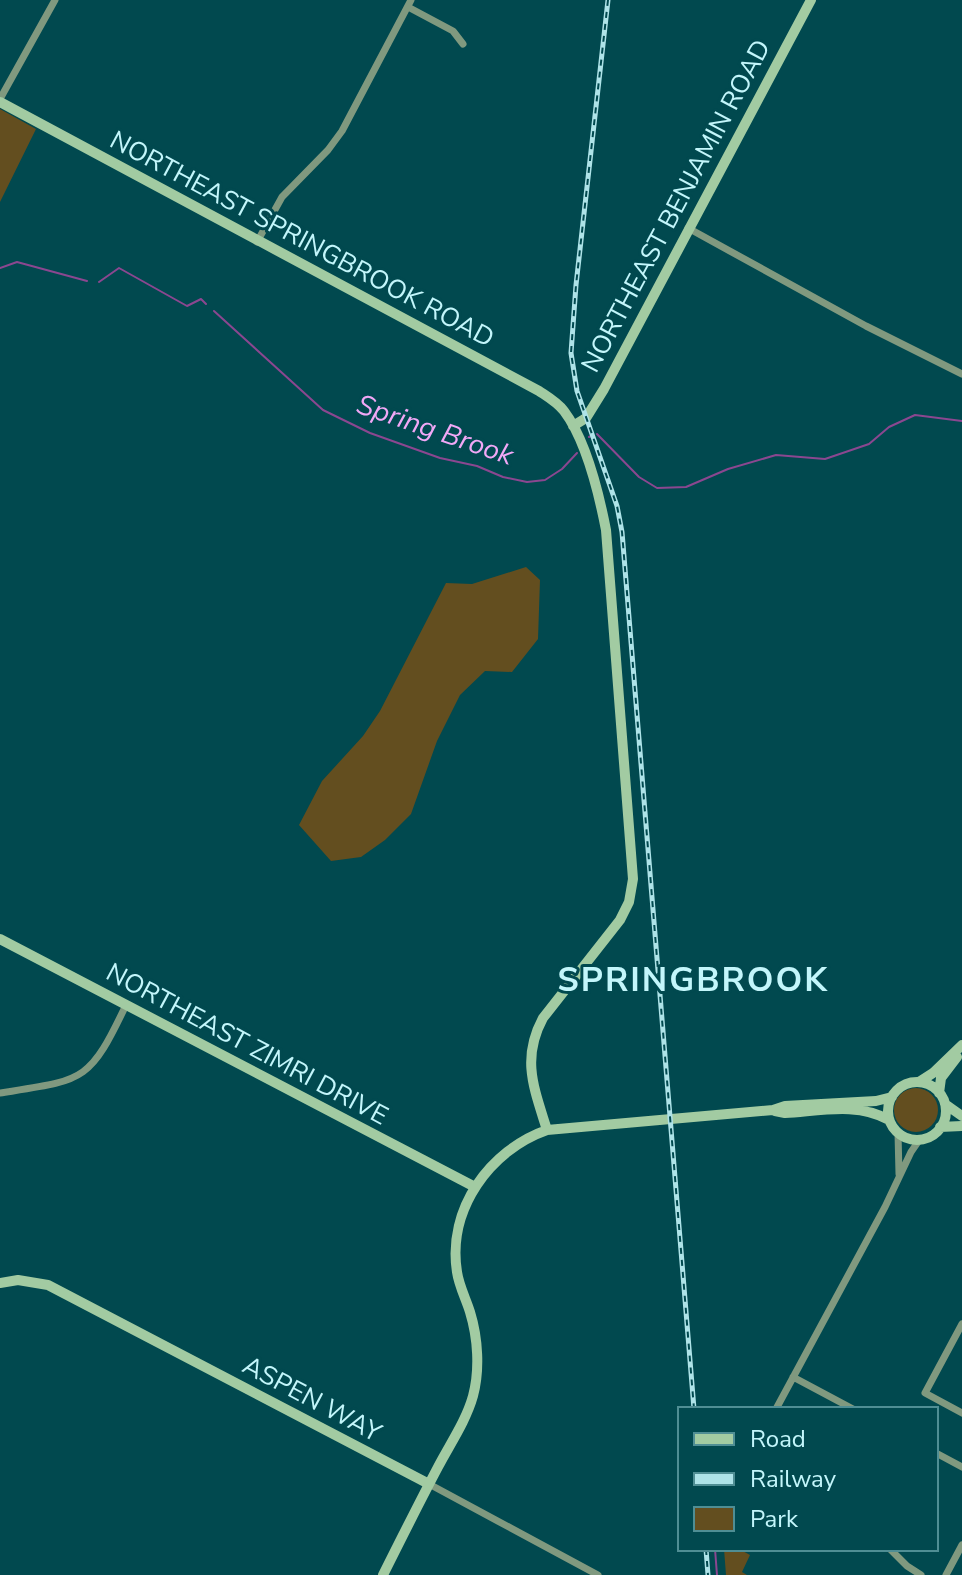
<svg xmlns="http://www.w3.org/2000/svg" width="962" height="1575" font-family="'Nunito Sans',sans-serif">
  <rect width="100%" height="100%" fill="#01494f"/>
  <path fill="#634e1f" d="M0,109L36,129L0,202Z
    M526,567L540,580L538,639L512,672L485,671L460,695L437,741L411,814L385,840L361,857L331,861L299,825L322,781L363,736L380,711L446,583L472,584Z
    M894 1110a22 22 0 1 1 44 0a22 22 0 1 1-44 0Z
    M724,1549H739L750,1555L742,1572L747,1575H726Z"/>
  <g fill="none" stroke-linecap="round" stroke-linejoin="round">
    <path stroke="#8b4790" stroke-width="2" d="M0,268L17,262L87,281
      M99,282L119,268L187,306L201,299L206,304
      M214,311L323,410L370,433L440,458L477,466L503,477L527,482L545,480L562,469L577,453
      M597,434L639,477L657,488L686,487L728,469L776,455L825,459L869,444L889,427L915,415L962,421
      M589,437L591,436
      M715,1549L717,1575"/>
    <path stroke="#80997f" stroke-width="7" d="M408,7L453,31L463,44
      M0,99L55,0
      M688,228L866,326L962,374
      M257,242L282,197L328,150L342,131L411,0
      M0,1093C84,1080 89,1083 126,1005
      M898,1133L899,1174
      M962,1324L925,1393L962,1413
      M793,1377L853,1409
      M776,1409L885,1207L911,1152L920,1139
      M936,1453L962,1467
      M429,1484L598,1575
      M890,1549L907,1566L921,1575
      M946,1575L962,1545"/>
    <path stroke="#a2cba2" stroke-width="10" d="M0,102L539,391C548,397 557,402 564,411C586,440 599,494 606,530L633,879L629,902L620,920L543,1018C521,1059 534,1088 547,1130
      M573,426L586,418L604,389L811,0
      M0,939L475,1187
      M919,1082L933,1073L962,1045
      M888 1111a29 29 0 1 1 58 0a29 29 0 1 1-58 0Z
      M939,1093L941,1078L957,1057
      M945,1104L962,1116
      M775,1111L785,1113C820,1111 858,1102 889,1120
      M940,1127L962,1126
      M0,1283L18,1280L48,1285L429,1484
      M383,1575C401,1539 419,1503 438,1467C450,1444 466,1421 473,1396C480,1370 478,1338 470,1312C466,1299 459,1286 457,1272C447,1209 490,1150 547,1130L773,1110L785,1106L876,1101L892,1097"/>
    <defs>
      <path id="rail" d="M608,0L576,285L571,353L577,391L617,506L622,532L694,1409
        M706,1549L708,1575"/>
    </defs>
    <use href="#rail" stroke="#aee3e8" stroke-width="5"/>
    <use href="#rail" stroke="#01494f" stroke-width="2" stroke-dasharray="6" stroke-linecap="butt"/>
  </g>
  <g text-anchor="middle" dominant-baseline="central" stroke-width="6" stroke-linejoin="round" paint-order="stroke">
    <g font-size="26" fill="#c3f6fb" stroke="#01494f">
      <text transform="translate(676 206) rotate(-62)">NORTHEAST BENJAMIN ROAD</text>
      <text transform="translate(302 239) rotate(28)">NORTHEAST SPRINGBROOK ROAD</text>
      <text transform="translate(247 1044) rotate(28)">NORTHEAST ZIMRI DRIVE</text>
      <text transform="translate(312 1399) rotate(28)">ASPEN WAY</text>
    </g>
    <g font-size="28" font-style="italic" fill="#f1a8f6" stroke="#01494f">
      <text transform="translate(435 430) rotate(19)">Spring Brook</text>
    </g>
    <g font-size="34" font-weight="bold" letter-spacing="2" fill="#c3f6fb" stroke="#01494f">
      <text x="693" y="980">SPRINGBROOK</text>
    </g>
  </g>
  <rect x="678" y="1407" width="260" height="144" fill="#01494f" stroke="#4f8e94" stroke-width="2"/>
  <rect x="694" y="1433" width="40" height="12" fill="#a2cba2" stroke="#4f8e94" stroke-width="2"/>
  <text x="750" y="1447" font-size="24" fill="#c3f6fb">Road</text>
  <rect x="694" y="1473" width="40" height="12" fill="#aee3e8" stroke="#4f8e94" stroke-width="2"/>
  <text x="750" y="1487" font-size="24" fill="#c3f6fb">Railway</text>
  <rect x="694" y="1507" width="40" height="24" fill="#634e1f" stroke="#4f8e94" stroke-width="2"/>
  <text x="750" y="1527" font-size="24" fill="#c3f6fb">Park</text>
</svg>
